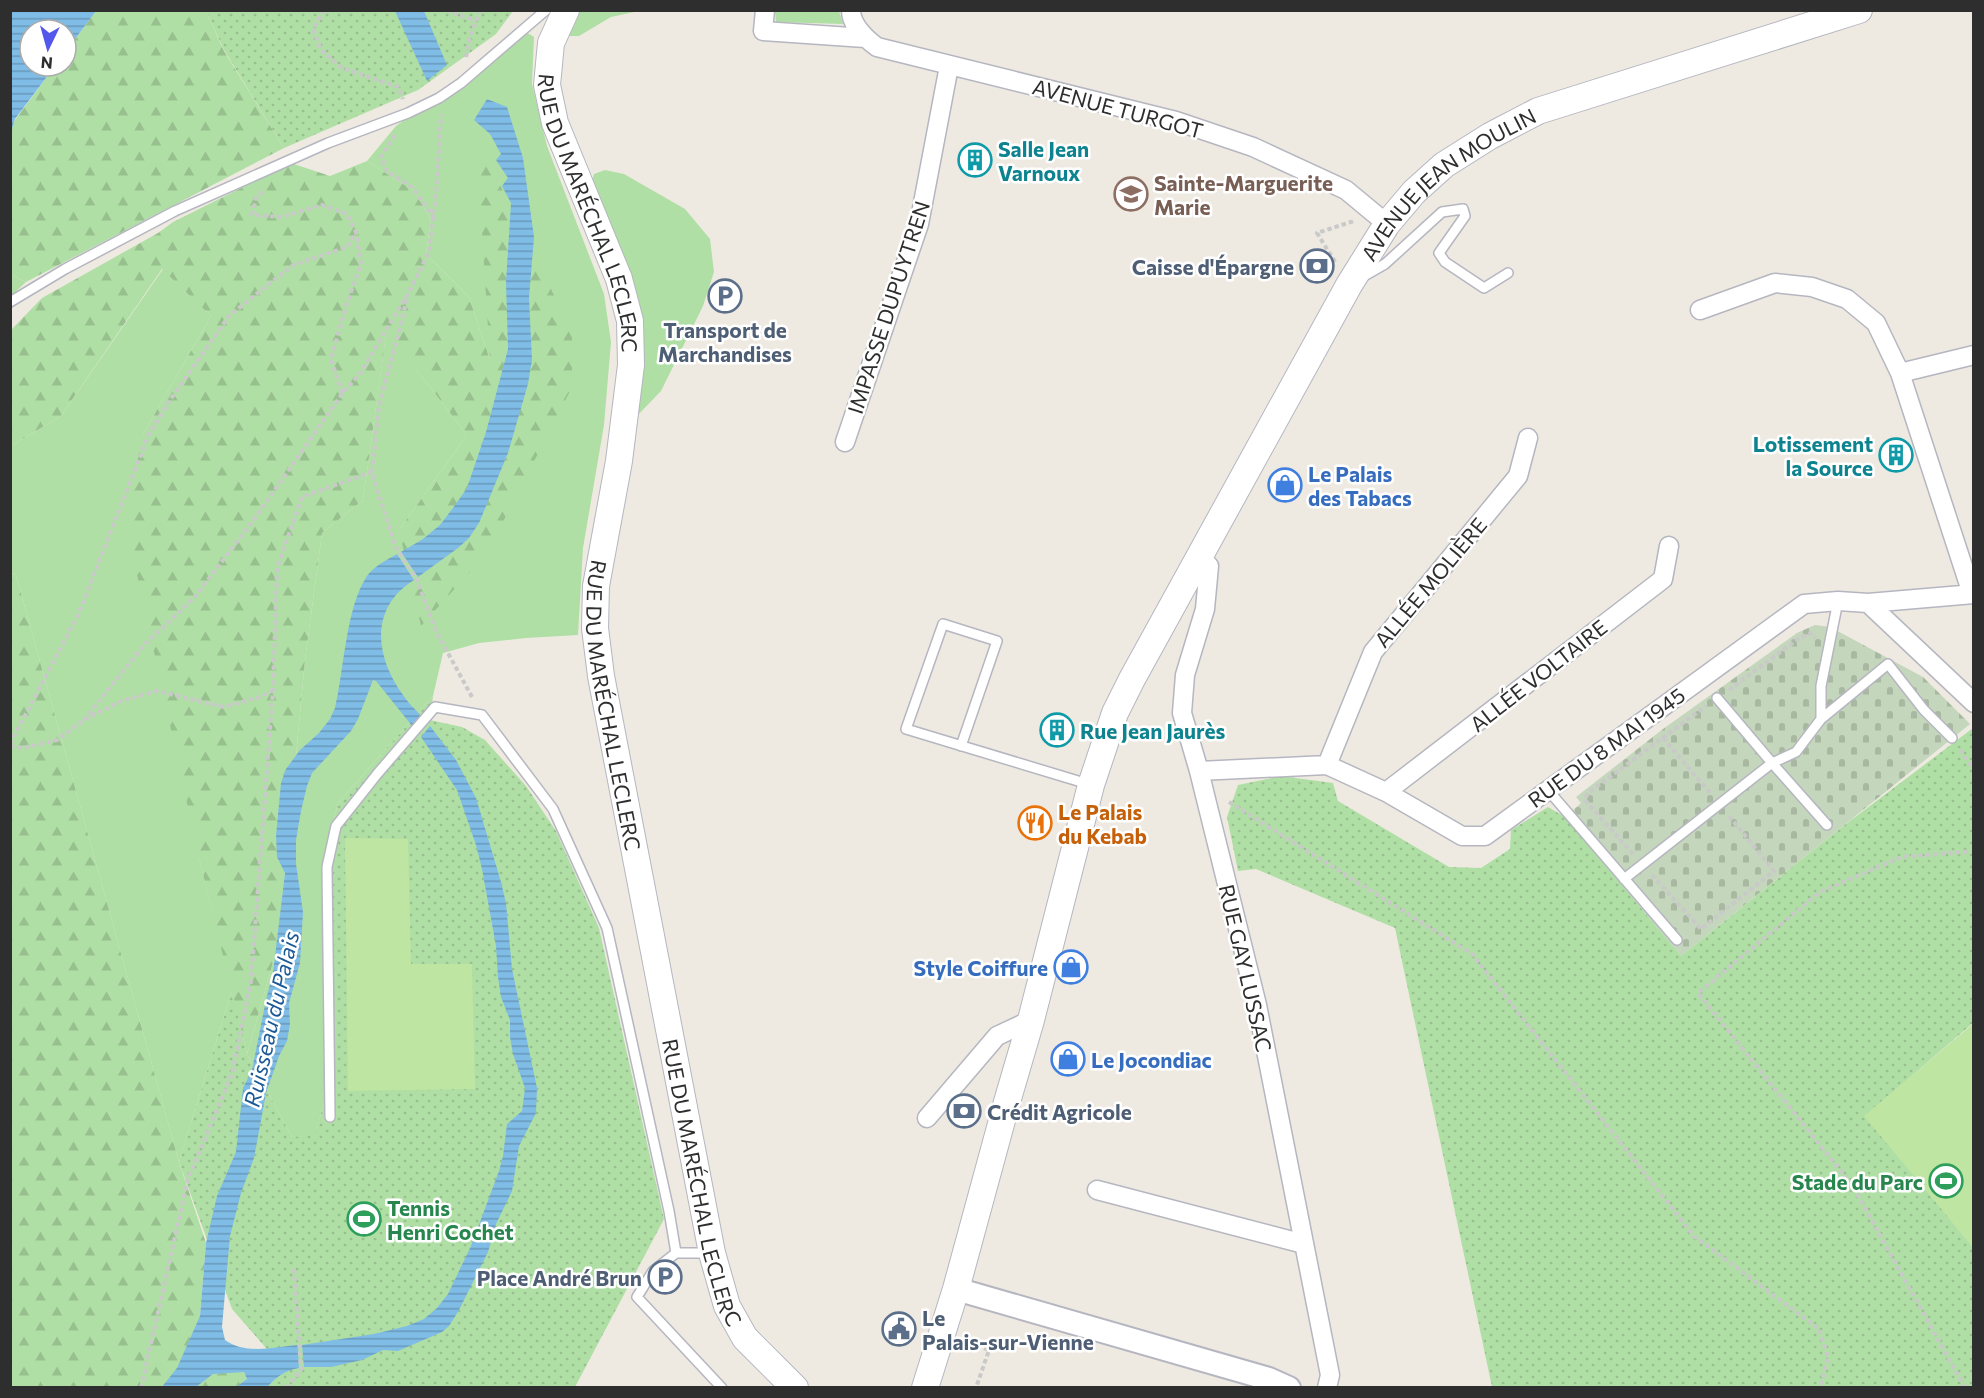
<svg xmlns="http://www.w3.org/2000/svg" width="1984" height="1398" font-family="Commissioner,sans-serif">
  <defs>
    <pattern id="forest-firs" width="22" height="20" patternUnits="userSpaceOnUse" patternTransform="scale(1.5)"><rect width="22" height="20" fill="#afdfa4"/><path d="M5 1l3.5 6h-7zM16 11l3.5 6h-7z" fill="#97c08e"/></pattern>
    <pattern id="cemetery-stones" width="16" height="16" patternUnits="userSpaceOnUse" patternTransform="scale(1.5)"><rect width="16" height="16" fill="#c4d6bb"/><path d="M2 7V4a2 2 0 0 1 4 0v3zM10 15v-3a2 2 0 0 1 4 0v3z" fill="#a9b8a1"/></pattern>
    <pattern id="park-dots" width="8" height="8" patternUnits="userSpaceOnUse" patternTransform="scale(1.5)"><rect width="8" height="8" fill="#afdfa4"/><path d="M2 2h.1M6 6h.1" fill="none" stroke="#97c08e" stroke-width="1.8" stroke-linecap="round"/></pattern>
    <pattern id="water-rules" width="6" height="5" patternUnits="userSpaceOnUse" patternTransform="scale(1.5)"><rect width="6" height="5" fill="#7fbce6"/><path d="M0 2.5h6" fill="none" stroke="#6899bb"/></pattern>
  </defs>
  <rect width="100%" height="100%" fill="#eeeae2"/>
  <path fill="#afdfa4" d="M581,10H639V11L611,17L579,36H569Z
    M775,11H839L843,24L776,22Z
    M526,32L534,37L532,84L547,146L604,294L611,342L604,425L583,548L578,635L526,638L479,643L443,653L433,696L338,803L325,854L324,1103L315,1136L292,1137L247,1054L278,945L305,660L322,533L363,500L386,335L423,378L467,435L399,530L572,387L477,138L491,363L469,297L426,254L431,219L414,191L367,161L396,126Z
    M605,170L624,174L685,209L710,239L714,272L703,306L661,391L634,419L639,391L591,185L594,174Z
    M163,269L211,316L143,434L200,862L232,990L179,1162L16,575L11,573V446L61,416Z
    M11,275L26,282L11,296Z"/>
  <path fill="url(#forest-firs)" d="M96,11H206L224,51L284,148L26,282L11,275L10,132L15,120L55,66H66V51Z
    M476,136L572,332V387L487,553L421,626L399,530L467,435L423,378L386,336L363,500L322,533L305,660L278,945L247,1054L200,862L125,520L143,434L211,316L162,269L61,416L11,446V330L42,298L158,233L173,222L291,163L330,176L367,161L414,191L431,219L426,254L469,297L490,360Z
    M11,573L16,575L179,1162L206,1243L200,1316L244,1372L247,1379L236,1388H11Z"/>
  <path fill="url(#cemetery-stones)" d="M1815,625L1830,627L1923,677L1970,724L1681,956L1565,817L1581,803L1576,797L1663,729L1797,633Z"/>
  <path fill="url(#park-dots)" d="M206,11H513L496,34L418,90L284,148L224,50Z
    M433,696L430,720L462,727L485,740L526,786L556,831L599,928L664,1219L575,1387H267L278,1376L286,1371L232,1309L179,1162L232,990L247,1054L292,1137L315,1135L324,1103L325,854L338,803Z
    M1973,728V1023L1865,1116L1973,1247V1387H1492L1395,928L1256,869L1238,871L1227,817L1238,785L1281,776L1333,783L1338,801L1449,867L1481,868L1510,849L1511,830L1548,807L1565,817L1681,956L1842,827Z"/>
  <path fill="#bee5a1" d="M345,838L408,839L411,964H472L475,1089L348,1091Z
    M1973,1024V1247L1864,1116Z"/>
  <path fill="url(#water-rules)" d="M11,10L96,11L66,51V30H30V66H55L15,119L11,132Z
    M395,11H424L447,65L427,81Z
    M487,99L507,107L523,158L534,237L529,298L532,360L528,384L508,453L479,523L469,538L458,548L418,577L401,552L423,539L440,525L453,508L467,488L486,432L508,349L506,282L511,203L502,186L508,178L496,160L501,154L490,134L474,120Z
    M397,554L414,580C369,608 375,657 403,695C408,703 416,710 422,717L413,727L376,681L373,680L358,719L351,731L312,773L307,786L301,811L296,840V864L303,912L300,963L289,1003L290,1024L287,1041L279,1056L266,1093L254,1158L241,1193L230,1236L222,1327L225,1340C246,1355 274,1347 298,1345L299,1368C285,1370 277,1377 267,1387H236L247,1379L244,1372L213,1374L196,1387L161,1388L177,1368L200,1316L206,1243L217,1196L236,1152L243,1088L252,1070L266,1000L273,973L285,873L277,857L276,836L281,783L286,769L300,750L319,733L330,719L335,708C344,670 346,607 367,576C374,566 387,560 397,554Z
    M430,726L456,760L476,798L501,882L506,903L512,969L537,1088L536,1113L519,1146L512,1191L496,1224L488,1252L459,1310L449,1326L442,1332L398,1351L383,1350L362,1360L331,1367H304L302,1345L374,1334L407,1326L424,1319L437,1308L448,1294L471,1246L499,1171L503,1156L507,1124L522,1111L525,1088L513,1054L510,1037V1020L501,997L498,977L496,946L482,869L476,845L457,790L421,737Z"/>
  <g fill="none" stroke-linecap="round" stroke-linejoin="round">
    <defs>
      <path id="service" d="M1364,276L1385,264L1442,212L1463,209L1465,216L1439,253L1445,262L1484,288L1508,273
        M10,302L65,269L175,211L328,143L408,113L439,98L461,83L546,10
        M1838,601L1821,686V719L1888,664L1924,710L1952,738
        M1821,719L1796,752L1772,763L1827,825
        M961,746L997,641L943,624L906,729L1088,784
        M1548,790L1677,940
        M1624,879L1772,763L1717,698
        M330,1117L327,867L336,826L378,773L435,707L482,715L553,809L607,928L669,1211L676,1253H710
        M676,1253L653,1271L637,1297L722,1388"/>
      <path id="minor" d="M765,10L763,31L865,38
        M851,10C851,25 866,39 877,47L1176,121L1253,147L1346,190L1387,224
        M1700,310L1775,283L1812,287L1847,299L1876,323L1900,373L1972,594
        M1900,373L1974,355
        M845,442L919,224L949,66
        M1198,556L1209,566L1205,609L1185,675L1182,713L1199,771L1257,1005L1330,1375L1327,1388
        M1868,603L1974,594
        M1327,765L1373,652L1518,476L1528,438
        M1199,771L1327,765L1386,792L1462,836H1485L1804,604L1838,601L1868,603L1974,703
        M1386,792L1663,579L1669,546
        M927,1118L997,1036L1031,1020
        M1097,1190L1304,1244"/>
      <path id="tertiary" d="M956,1289L1269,1379L1289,1388"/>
      <g id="secondary">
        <path id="s1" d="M566,10L551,43L547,85L555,123L619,279L630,321L631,365L619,461L596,586L595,628L601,676L712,1253L727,1306L745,1338L795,1388"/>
        <path id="s2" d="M925,1388L956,1289L1007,1102L1031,1020L1091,785L1115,713L1132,679L1349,285L1387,224L1414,192L1444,165L1490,136L1538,111L1859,10"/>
      </g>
    </defs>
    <use href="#service" stroke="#b5b6c0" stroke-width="12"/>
    <use href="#minor" stroke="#b5b6c0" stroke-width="21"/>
    <use href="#tertiary" stroke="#b5b6c0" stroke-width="26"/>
    <use href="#secondary" stroke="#b5b6c0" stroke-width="28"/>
    <path stroke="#c9c9c9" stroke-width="4" stroke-dasharray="4.5 3" stroke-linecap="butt" d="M324,10L313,29L321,50L342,68L398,87L403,99
      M446,10L476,21
      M466,57L470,37L480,10
      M395,135L381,157L387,171L413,188L434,218
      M1335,262L1317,233L1354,221
      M407,299L379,407L372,472L395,546L417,580L436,631L472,697
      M342,393L331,359L347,303L361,264L356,233
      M1729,690L1798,639L1810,633L1815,638
      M84,720L144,645L194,598L255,518L342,394L361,372L409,292L429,252L436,195L441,114
      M1663,738L1711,794
      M10,744L78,615L149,434L170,400L229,316L293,265L347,247L356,232L347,214L322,205L281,217L252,215L256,198L265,189
      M10,746L23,748L57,740L84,720L121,701L157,691L224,707L260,697L273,690
      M1960,750L1974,770
      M1229,802L1472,954L1694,1236L1819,1329L1828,1357L1820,1388
      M1633,854L1585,800L1588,793L1706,706
      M1652,875L1701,929L1774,871L1729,816
      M963,1340L989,1350L976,1388
      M141,1388L188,1179L232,1074L251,981L273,690L277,568L302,497L372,472
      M286,1388L301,1370L294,1268
      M1965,1388L1852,1185L1698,993L1820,892L1901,857L1974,851"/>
    <use href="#service" stroke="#fff" stroke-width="9"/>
    <use href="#minor" stroke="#fff" stroke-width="18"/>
    <use href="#tertiary" stroke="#fff" stroke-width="22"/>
    <use href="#secondary" stroke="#fff" stroke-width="26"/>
  </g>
  <defs>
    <symbol id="building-ring" viewBox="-11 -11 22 22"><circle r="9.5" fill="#fff" stroke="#0f9aa8" stroke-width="1.5"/><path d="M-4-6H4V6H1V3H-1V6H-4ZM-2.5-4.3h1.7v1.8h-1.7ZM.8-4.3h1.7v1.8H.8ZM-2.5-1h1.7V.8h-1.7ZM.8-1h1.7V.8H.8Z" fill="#0f9aa8"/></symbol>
    <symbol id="school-ring" viewBox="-11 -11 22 22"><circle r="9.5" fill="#fff" stroke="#8d6e63" stroke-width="1.5"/><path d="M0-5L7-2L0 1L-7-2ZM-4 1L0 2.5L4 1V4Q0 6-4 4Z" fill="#8d6e63"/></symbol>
    <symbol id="bank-ring" viewBox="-11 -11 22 22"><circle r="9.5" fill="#fff" stroke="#5c6f8a" stroke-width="1.5"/><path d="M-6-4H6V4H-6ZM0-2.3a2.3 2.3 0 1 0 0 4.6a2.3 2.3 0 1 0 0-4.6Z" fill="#5c6f8a"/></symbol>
    <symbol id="parking-ring" viewBox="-11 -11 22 22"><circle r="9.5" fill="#fff" stroke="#5c6f8a" stroke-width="1.5"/><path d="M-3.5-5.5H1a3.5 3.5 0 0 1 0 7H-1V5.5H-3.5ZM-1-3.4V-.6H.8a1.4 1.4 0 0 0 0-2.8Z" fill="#5c6f8a"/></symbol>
    <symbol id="shop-ring" viewBox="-11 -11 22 22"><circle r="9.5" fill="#fff" stroke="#3f7fe0" stroke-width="1.5"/><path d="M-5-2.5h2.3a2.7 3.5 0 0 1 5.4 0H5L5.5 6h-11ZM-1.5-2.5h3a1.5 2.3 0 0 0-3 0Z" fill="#3f7fe0"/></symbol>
    <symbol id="restaurant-ring" viewBox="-11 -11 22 22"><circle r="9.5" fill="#fff" stroke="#e8710a" stroke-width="1.5"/><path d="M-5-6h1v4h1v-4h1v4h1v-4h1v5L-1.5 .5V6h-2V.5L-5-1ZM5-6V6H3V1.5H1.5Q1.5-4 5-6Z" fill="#e8710a"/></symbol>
    <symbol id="stadium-ring" viewBox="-11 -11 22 22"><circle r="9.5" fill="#fff" stroke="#2e9e5b" stroke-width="1.5"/><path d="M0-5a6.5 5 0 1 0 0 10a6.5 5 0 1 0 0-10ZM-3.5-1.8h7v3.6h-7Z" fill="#2e9e5b"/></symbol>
    <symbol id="civic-ring" viewBox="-11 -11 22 22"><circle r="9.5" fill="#fff" stroke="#5c6f8a" stroke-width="1.5"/><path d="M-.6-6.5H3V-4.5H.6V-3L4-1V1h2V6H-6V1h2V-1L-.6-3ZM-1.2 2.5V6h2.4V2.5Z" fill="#5c6f8a"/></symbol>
  </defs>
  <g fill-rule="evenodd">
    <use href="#building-ring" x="956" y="141" width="38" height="38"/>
    <use href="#school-ring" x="1112" y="175" width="38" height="38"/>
    <use href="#bank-ring" x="1298" y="247" width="38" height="38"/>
    <use href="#parking-ring" x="706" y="277" width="38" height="38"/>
    <use href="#building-ring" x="1877" y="436" width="38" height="38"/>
    <use href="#shop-ring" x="1266" y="466" width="38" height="38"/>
    <use href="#building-ring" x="1038" y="711" width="38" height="38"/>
    <use href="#restaurant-ring" x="1016" y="804" width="38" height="38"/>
    <use href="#shop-ring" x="1052" y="948" width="38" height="38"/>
    <use href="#shop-ring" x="1049" y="1040" width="38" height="38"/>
    <use href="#bank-ring" x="945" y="1092" width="38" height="38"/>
    <use href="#stadium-ring" x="1927" y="1162" width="38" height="38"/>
    <use href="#stadium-ring" x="345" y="1200" width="38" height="38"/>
    <use href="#parking-ring" x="646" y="1258" width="38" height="38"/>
    <use href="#civic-ring" x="880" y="1310" width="38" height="38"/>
  </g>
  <g text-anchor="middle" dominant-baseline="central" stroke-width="5" stroke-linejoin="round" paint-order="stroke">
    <g font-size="21" fill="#2e2e2e" stroke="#fff">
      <text transform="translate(1118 108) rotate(15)">AVENUE TURGOT</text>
      <text stroke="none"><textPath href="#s2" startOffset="1334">AVENUE JEAN MOULIN</textPath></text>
      <text stroke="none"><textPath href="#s1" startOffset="214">RUE DU MARÉCHAL LECLERC</textPath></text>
      <text transform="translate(888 307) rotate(-72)">IMPASSE DUPUYTREN</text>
      <text transform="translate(1430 582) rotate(-50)">ALLÉE MOLIÈRE</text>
      <text transform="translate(1538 675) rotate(-38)">ALLÉE VOLTAIRE</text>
      <text stroke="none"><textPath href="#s1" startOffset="718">RUE DU MARÉCHAL LECLERC</textPath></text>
      <text transform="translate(1606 747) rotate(-36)">RUE DU 8 MAI 1945</text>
      <text transform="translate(1246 968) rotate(77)">RUE GAY LUSSAC</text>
      <text stroke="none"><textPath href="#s1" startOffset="1204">RUE DU MARÉCHAL LECLERC</textPath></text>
    </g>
    <g font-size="21" font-weight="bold" fill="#0d838f" stroke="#fff" text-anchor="start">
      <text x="998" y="148">Salle Jean<tspan x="998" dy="24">Varnoux</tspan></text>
      <text x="1873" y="443" text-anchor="end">Lotissement<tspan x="1873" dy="24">la Source</tspan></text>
      <text x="1080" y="730">Rue Jean Jaurès</text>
    </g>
    <g font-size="21" font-weight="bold" fill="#785e54" stroke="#fff" text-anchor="start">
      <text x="1154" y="182">Sainte-Marguerite<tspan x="1154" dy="24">Marie</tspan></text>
    </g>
    <g font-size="21" font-weight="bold" fill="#4e5e75" stroke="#fff" text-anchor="end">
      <text x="1294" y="266">Caisse d'Épargne</text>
      <text x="725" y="329" text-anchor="middle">Transport de<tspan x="725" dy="24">Marchandises</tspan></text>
      <text x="987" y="1111" text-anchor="start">Crédit Agricole</text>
      <text x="642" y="1277">Place André Brun</text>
      <text x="922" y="1317" text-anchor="start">Le<tspan x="922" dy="24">Palais-sur-Vienne</tspan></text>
    </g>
    <g font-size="21" font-weight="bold" fill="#366cbe" stroke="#fff" text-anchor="start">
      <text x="1308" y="473">Le Palais<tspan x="1308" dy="24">des Tabacs</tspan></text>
      <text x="1048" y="967" text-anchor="end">Style Coiffure</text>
      <text x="1091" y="1059">Le Jocondiac</text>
    </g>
    <g font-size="21" font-weight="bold" fill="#c56008" stroke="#fff" text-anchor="start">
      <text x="1058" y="811">Le Palais<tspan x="1058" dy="24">du Kebab</tspan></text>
    </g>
    <g font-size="21" font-weight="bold" fill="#27864d" stroke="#fff" text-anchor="end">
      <text x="1923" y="1181">Stade du Parc</text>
      <text x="387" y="1207" text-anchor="start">Tennis<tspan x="387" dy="24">Henri Cochet</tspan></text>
    </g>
    <g font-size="22" font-style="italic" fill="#1a5996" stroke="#fff">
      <text transform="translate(271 1019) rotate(-77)">Ruisseau du Palais</text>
    </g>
  </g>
  <rect width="1984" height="1398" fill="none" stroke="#2e2e2e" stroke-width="24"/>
  <g transform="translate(48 48) rotate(185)"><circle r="28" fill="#ffffff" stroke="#ababab" stroke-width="1.5"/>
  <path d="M0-4.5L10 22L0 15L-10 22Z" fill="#5158eb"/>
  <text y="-9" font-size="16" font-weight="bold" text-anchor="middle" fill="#2e2e2e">N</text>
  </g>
</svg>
